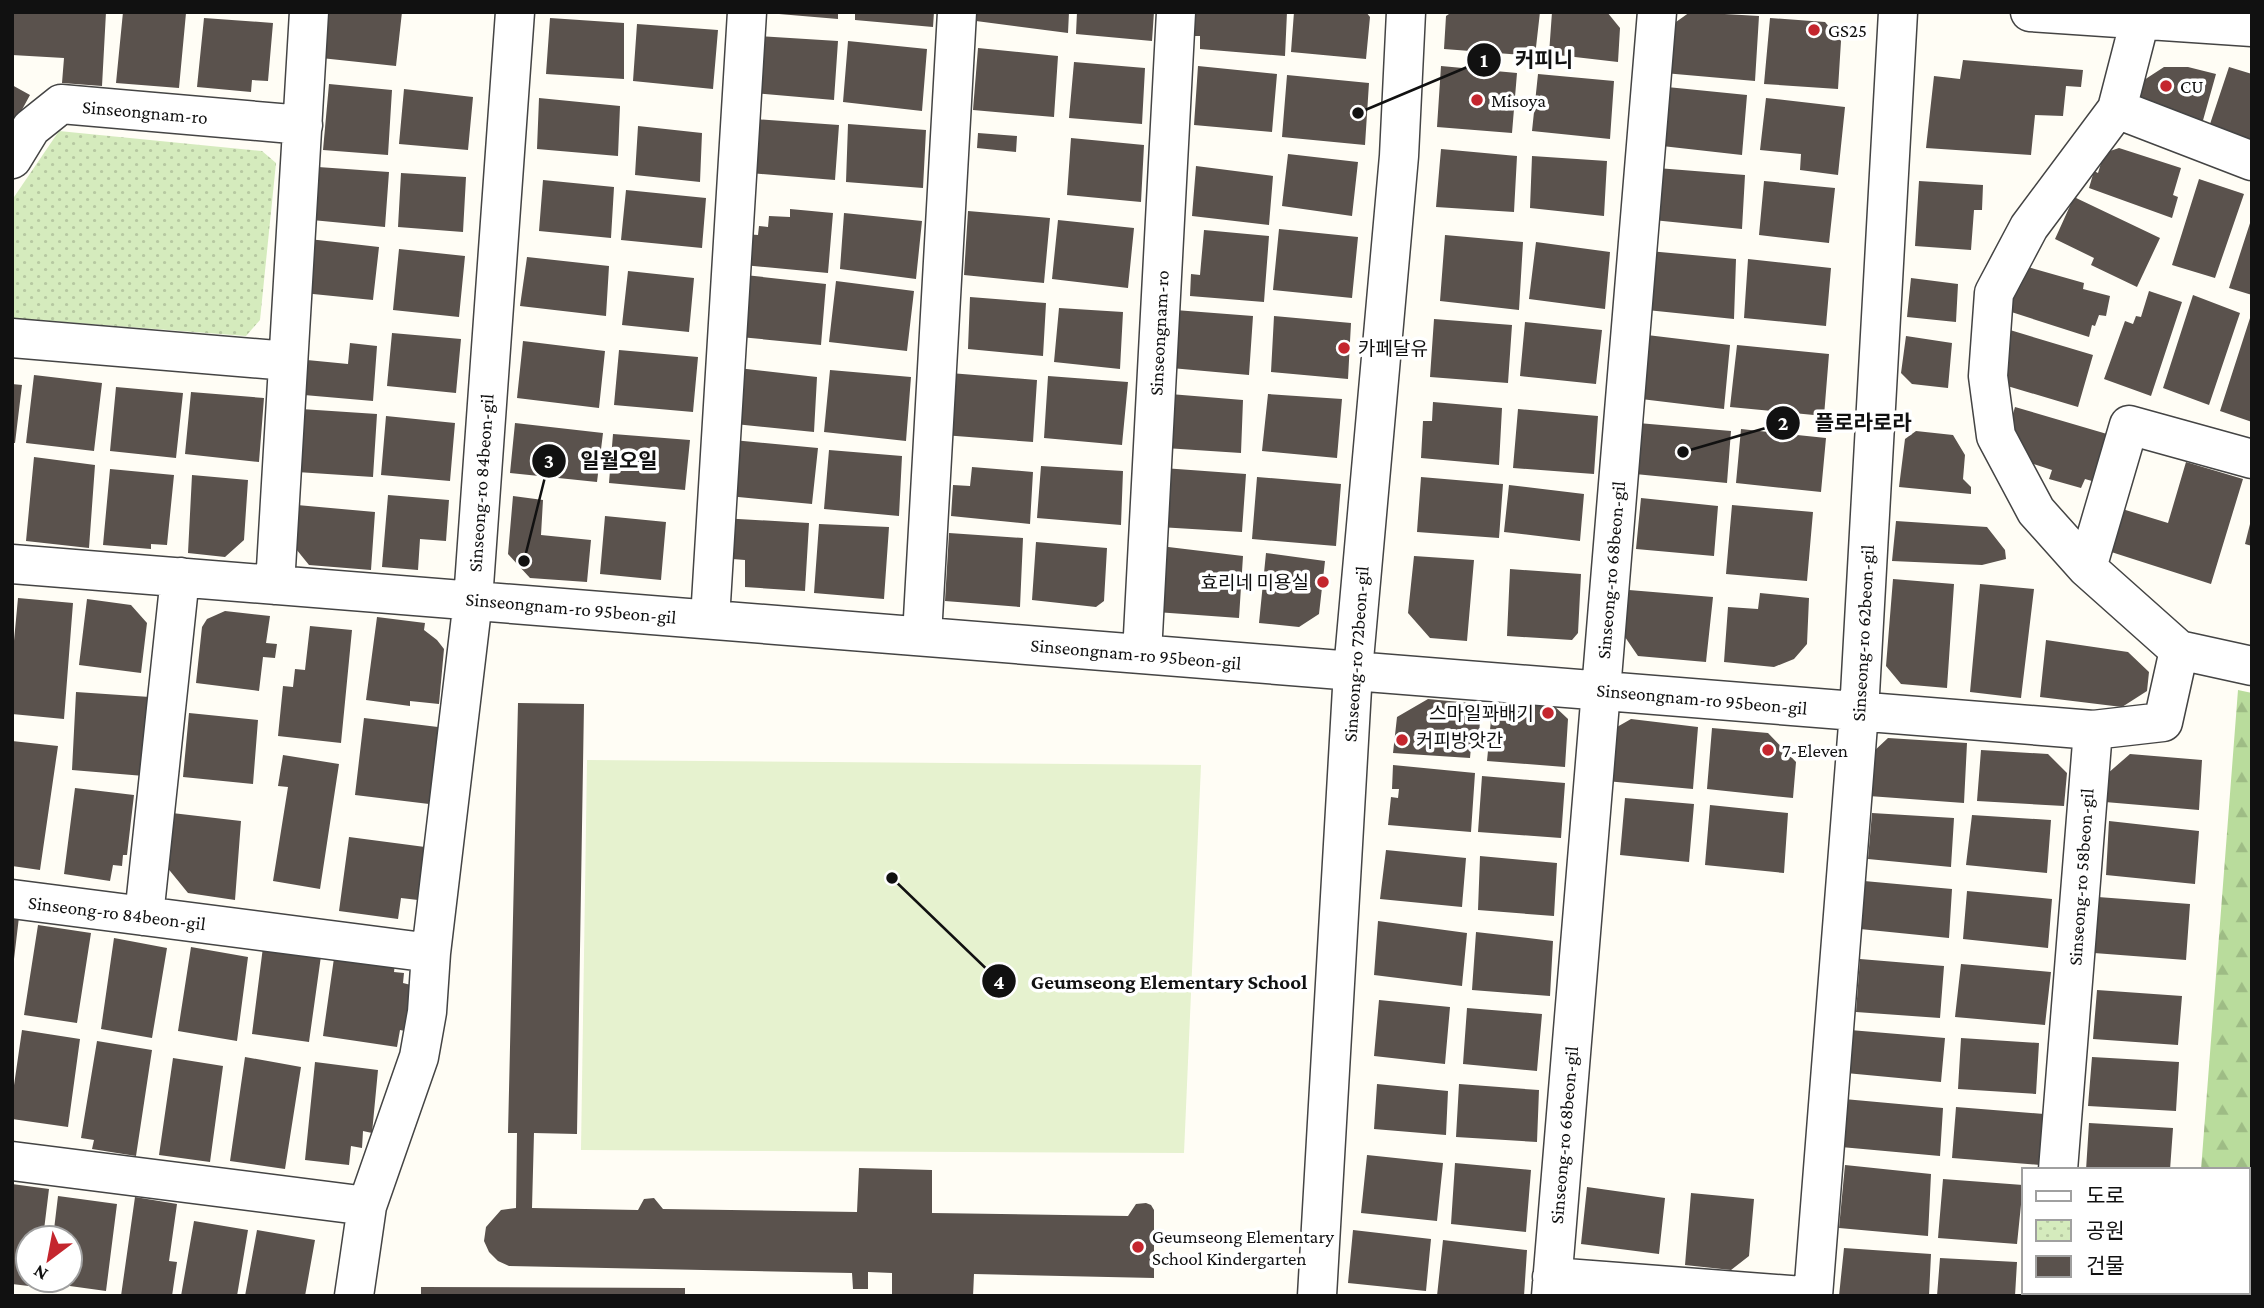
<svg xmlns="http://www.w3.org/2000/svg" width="2264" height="1308" font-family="'Crimson Pro','Noto Sans KR',serif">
  <defs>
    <pattern id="forest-firs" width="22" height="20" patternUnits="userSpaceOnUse" patternTransform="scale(1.75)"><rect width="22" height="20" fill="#b9dc9c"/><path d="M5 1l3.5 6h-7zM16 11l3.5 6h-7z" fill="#9ebc85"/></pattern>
    <pattern id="park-dots" width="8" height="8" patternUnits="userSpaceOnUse" patternTransform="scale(1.75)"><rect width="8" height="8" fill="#d5ebbd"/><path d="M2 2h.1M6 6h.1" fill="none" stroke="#b6c8a1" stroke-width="1.8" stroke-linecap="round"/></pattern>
  </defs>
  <rect width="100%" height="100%" fill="#fffdf5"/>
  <path fill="url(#forest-firs)" d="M2238,690L2252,693V1296H2191V1292H2248V1170H2201Z"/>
  <path fill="url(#park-dots)" d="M59,131L262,151L276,163L260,320L246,336L12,318V200Z"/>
  <path fill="#e6f2cf" d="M587,760L1201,765L1184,1153L581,1150Z"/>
  <path fill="#5a524d" d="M12,12H106L102,86L62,83L64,58L12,55Z
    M123,12L186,13L179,88L116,83Z
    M325,12H402L396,66L321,58Z
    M780,12H838V19L779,14Z
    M855,12H934L933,27L855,20Z
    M977,12H1069L1068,33L976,21Z
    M1077,12H1154L1152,41L1076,34Z
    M1197,12H1287L1285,56L1200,49V36H1193V16Z
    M1294,12H1366L1370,17L1366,59L1291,52Z
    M1452,12H1540L1535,56L1444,49L1446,16Z
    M1552,12H1607L1620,28L1618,62L1549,54Z
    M1690,12L1759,16L1755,81L1664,73L1669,27Z
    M204,18L273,23L268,81L252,80L251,92L197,87Z
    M550,18L624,23V79L546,74Z
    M1770,18L1825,22L1841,41L1838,89L1764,84Z
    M637,24L718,30L713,89L633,81Z
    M759,36L838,41L834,100L754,93Z
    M848,41L927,49L922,111L843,102Z
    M978,48L1058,56L1054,117L973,110Z
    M1963,60L2083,70L2081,87L2066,86L2063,116L2035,115L2031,155L1926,148L1934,76L1960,79Z
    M1074,62L1145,68L1142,124L1069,118Z
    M1198,66L1277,74L1272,132L1194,125Z
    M1441,66L1517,73L1512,133L1437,127Z
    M2164,67H2188L2216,74L2200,131L2133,108L2144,80Z
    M2229,67L2252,74V151L2206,136Z
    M1538,74L1614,81L1610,139L1532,131Z
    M1287,75L1369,83L1365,145L1282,137Z
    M329,84L392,90L388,155L323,150Z
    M12,85L30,95L12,128Z
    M1667,87L1747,95L1742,155L1662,146Z
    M404,89L473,97L468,150L399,144Z
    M539,98L620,106L618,156L537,149Z
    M1766,98L1845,107L1838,175L1800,170L1801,154L1760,150Z
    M754,119L839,125L835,180L750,173Z
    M848,124L926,130L923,188L846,182Z
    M638,126L702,133L700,182L635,175Z
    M978,133L1017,136L1016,152L977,148Z
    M1071,138L1144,145L1141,202L1067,195Z
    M2119,148L2181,168L2173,195L2178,197L2172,218L2089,188L2094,171L2098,173L2104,153Z
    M1441,149L1517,156L1514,212L1436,207Z
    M1288,154L1358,162L1352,216L1282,206Z
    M1532,156L1607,161L1604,216L1530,208Z
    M1196,166L1273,176L1269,225L1192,216Z
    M318,167L389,172L385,227L312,220Z
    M1657,168L1745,175L1742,229L1653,220Z
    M401,173L466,177L463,232L398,227Z
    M2199,179L2244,194L2215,278L2172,265Z
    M543,180L614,187L611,238L539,231Z
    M1764,181L1835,188L1829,243L1759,235Z
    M1919,181L1983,185L1982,210H1974L1971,250L1915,246Z
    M626,190L706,198L702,248L621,240Z
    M2074,197L2160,238L2137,287L2091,265L2094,258L2055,239Z
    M790,209L833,213L828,273L743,265L745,234L758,235L759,226L768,227L769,216L790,217Z
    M968,211L1050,218L1044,283L964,275Z
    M844,213L922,221L916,279L840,269Z
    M1058,220L1134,228L1128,288L1052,279Z
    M2251,220H2252V295L2229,288Z
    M1279,229L1358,237L1352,298L1273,290Z
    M1204,230L1269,236L1264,302L1190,296L1191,274L1200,275Z
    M1445,235L1523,242L1519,310L1440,301Z
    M309,239L379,247L373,300L303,293Z
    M1536,242L1610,252L1605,309L1529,299Z
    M399,249L465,256L459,317L393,310Z
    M1649,251L1736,259L1734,319L1647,310Z
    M527,257L609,266L606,316L520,306Z
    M1748,259L1831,268L1826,326L1744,318Z
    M2017,264L2084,283L2083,289L2110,296L2106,316L2099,315L2095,326L2092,325L2089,337L2002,309Z
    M628,271L694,278L689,332L622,325Z
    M745,275L826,284L821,345L740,337Z
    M1911,278L1958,284L1956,322L1907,317Z
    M836,281L914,291L907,351L829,342Z
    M2149,291L2182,302L2151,396L2104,379L2125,321L2133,324L2136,316L2141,317Z
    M2193,295L2240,313L2209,405L2163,388Z
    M970,297L1046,303L1043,356L968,349Z
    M1059,308L1123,312L1120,369L1054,362Z
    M1175,310L1253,316L1249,375L1171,368Z
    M2251,315H2252V422L2220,411Z
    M1274,316L1351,323L1348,379L1271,372Z
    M1434,319L1512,325L1508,383L1430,377Z
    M1525,322L1602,330L1596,384L1520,376Z
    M2010,330L2093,355L2078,407L1994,382Z
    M392,333L461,339L456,393L387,386Z
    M1647,335L1730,345L1724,409L1641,399Z
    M1906,336L1952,343L1948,388L1912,384L1901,373Z
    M523,341L605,351L599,408L517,398Z
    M350,343L377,346L373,401L304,395L307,360L348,364Z
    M1737,345L1829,354L1824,416L1730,407Z
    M619,350L698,357L693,412L614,405Z
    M738,368L817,377L814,432L735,424Z
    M830,370L911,377L906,441L824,432Z
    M950,373L1037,380L1033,442L943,435Z
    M34,375L102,383L94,451L26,443Z
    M1048,376L1128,382L1122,445L1044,438Z
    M12,384L22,385L15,443H12Z
    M116,387L183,393L176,458L110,451Z
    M191,392L264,398L259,462L185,454Z
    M1170,394L1243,400L1241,453L1165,448Z
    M1268,394L1342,399L1337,458L1262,451Z
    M1433,402L1502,408L1499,465L1421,458L1423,421H1432Z
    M2015,407L2107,434L2092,481L2085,479L2081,488L2049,479L2052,470L2024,461L2003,448Z
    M301,409L377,414L373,477L297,472Z
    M1518,409L1598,416L1594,474L1513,468Z
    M386,416L455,423L450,481L381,475Z
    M515,423L603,433L597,482L510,473Z
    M1638,423L1731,431L1727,483L1635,474Z
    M1741,429L1826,438L1821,492L1736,483Z
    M1916,431L1953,435L1965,455L1963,479L1971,487V494L1899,487L1905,439Z
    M613,434L690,440L685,490L609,483Z
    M733,440L818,448L812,504L728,496Z
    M829,450L902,456L899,516L824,509Z
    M34,457L95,465L89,548L26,541Z
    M2186,462L2243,479L2211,584L2105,550L2119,508L2168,523Z
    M1041,466L1123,471L1121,525L1037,518Z
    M972,467L1033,472L1030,524L951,516L953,485L970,486Z
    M1163,468L1246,474L1242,532L1159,527Z
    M110,469L174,475L167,545L151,544V549L103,545Z
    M192,475L248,480L244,540L225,557L188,553Z
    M1257,477L1341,484L1336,546L1252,539Z
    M1421,477L1503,484L1499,538L1417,532Z
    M1509,485L1584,494L1580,541L1504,532Z
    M388,495L449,500L446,541L420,539L418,570L382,567Z
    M513,496L543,500L541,535L591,540L587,582L530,578L508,554Z
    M1641,498L1718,506L1714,556L1636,549Z
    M297,505L375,512L371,570L309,565L292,544Z
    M1732,505L1813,512L1807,581L1726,574Z
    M605,516L666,522L661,580L600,574Z
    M721,518L809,523L805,591L745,587V560L720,558Z
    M2251,520H2252V546L2245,544Z
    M1896,521L1987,527L2005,550L2006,559L1982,565L1892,561Z
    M819,524L889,527L884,599L814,593Z
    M949,533L1023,538L1020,607L945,601Z
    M1036,542L1107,548L1104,601L1096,607L1032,600Z
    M1160,546L1243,556L1239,618L1156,612Z
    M1266,553L1325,561L1319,614L1299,627L1259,623Z
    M1414,556L1474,560L1467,641L1430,638L1408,613Z
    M1510,569L1581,574L1578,633L1572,640L1507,636Z
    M1893,579L1954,584L1947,688L1901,684L1886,666Z
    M1980,584L2034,589L2021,698L1970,692Z
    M1629,590L1713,597L1706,662L1638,656L1625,637Z
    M1760,593L1809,598L1807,644L1794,659L1774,667L1724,662L1728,607L1758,609Z
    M18,598L73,603L64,719L12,714V662Z
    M87,599L131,605L147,623L141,673L79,665Z
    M225,611L270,616L266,643L277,644L275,658L263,657L259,691L196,683L202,627L207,619Z
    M377,617L425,623L424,630L437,640L444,649L439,704L410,701V706L366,700Z
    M310,626L352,630L341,743L278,736L283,686L293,687L295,669L305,670Z
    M2046,640L2128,652L2149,672L2147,691L2122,707L2040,697Z
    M76,692L150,697L144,776L72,770Z
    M1428,699L1481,704L1479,736H1472L1470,758L1393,753L1397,717Z
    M1493,699L1551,703L1568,719L1565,767L1487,761Z
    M518,703L584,704L577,1134L534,1133L532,1208L638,1210L644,1199L654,1198L663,1209L857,1212L859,1168L932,1170V1213L1128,1216L1136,1204L1146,1203L1151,1205L1154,1210V1278L974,1274L973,1296H892V1273L868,1272V1289H853L852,1273L509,1266L498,1261L489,1252L484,1241L486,1227L501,1210L516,1208L517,1133H508Z
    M189,713L258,720L253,784L183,777Z
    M364,718L438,727L429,804L355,795Z
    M1631,719L1698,727L1693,789L1606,781L1610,731Z
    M1712,728L1768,733L1796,762L1793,798L1707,789Z
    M1888,738L1967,743L1964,803L1869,796L1873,752Z
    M12,741L58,746L40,870L12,866Z
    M1981,750L2048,754L2067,773L2064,806L1977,801Z
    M2130,754L2202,760L2199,810L2105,802L2107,774Z
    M283,755L339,764L320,889L273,881L288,787L278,786Z
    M1393,765L1475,773L1471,832L1388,825L1391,797L1398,798L1399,789H1392Z
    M1482,776L1565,783L1561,838L1478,832Z
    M75,788L134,795L127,855H123L122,866L113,865L110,881L64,874Z
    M1625,798L1694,804L1689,862L1620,855Z
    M1710,805L1788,813L1784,873L1705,865Z
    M172,813L241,821L235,900L188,893L166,866Z
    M1872,813L1954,818L1951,867L1868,859Z
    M1972,815L2051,820L2047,873L1966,865Z
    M2109,821L2199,831L2195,884L2106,875Z
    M349,837L425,847L418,900L401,898L398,919L339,911Z
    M1386,850L1466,858L1462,907L1380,899Z
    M1480,856L1557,863L1554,916L1478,910Z
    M1864,881L1952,889L1949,938L1860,929Z
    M1967,891L2052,899L2048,948L1963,939Z
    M2098,897L2190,904L2186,960L2094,953Z
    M12,916L19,917L14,959H12Z
    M1378,921L1467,933L1462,986L1374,975Z
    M38,925L91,933L77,1023L24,1015Z
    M1476,932L1553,941L1550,996L1472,990Z
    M114,938L167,948L152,1038L101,1029Z
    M191,947L248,957L237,1041L178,1031Z
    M263,947L321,956L309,1042L252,1034Z
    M334,958L395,963L394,972L404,973L403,983L411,985L405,1031L400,1030L397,1047L323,1036Z
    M1860,959L1944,966L1940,1018L1856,1012Z
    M1961,964L2051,972L2045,1025L1955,1017Z
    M2097,990L2182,996L2178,1045L2093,1039Z
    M1379,1000L1450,1007L1445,1064L1374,1056Z
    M1467,1008L1542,1014L1537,1071L1463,1064Z
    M22,1030L80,1039L68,1127L12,1119V1099Z
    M1850,1030L1945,1038L1941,1082L1846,1073Z
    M1961,1038L2039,1043L2036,1094L1958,1089Z
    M97,1041L152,1050L136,1156L92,1149L94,1140L81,1138Z
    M245,1057L301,1067L285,1169L230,1161Z
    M2092,1057L2179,1062L2176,1111L2088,1106Z
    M173,1058L223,1066L210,1162L159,1155Z
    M315,1062L378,1070L372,1133L363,1131L362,1148L351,1146L349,1165L305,1160Z
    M1377,1084L1448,1091L1446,1135L1374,1129Z
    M1459,1084L1539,1090L1537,1142L1456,1137Z
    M1844,1099L1943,1108L1940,1156L1841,1147Z
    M1956,1107L2044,1114L2040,1165L1952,1158Z
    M2089,1123L2173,1128L2170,1170H2086Z
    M1367,1155L1443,1163L1437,1221L1361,1213Z
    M1455,1163L1531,1170L1526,1232L1451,1224Z
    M1845,1165L1931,1174L1928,1236L1839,1228Z
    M1943,1179L2023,1185L2017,1244L1938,1238Z
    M12,1184L49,1189L43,1238H28V1280H38L37,1287L12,1284Z
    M1587,1187L1665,1198L1659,1254L1581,1244Z
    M1691,1193L1754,1199L1749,1256L1731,1270L1685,1265Z
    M58,1196L117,1204L106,1291L48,1283V1280H70V1238H53Z
    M135,1197L177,1204L169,1261L177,1262L172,1296H121Z
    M194,1221L248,1230L237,1296H181Z
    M257,1230L315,1240L305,1296H245Z
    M1353,1230L1431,1239L1426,1291L1348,1283Z
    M1443,1240L1527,1250L1524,1296H1437Z
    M1844,1248L1931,1254L1929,1296H1839Z
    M1940,1258L2017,1262L2015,1296H1937Z
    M421,1287L685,1288V1296H421Z
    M2072,1292H2171V1296H2071Z"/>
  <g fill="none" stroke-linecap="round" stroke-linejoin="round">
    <defs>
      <path id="minor" d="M2030,12L2252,27
        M2117,109L2252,161
        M12,159L31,128L61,104L303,125
        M12,338L288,361
        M12,564L2093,730
        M2087,568L2129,425L2252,459
        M275,585L309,12
        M710,619L747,12
        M922,636L957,12
        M2179,650L2252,666
        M1142,654L1176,12
        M12,899L431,953
        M144,916L180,577
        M12,1161L367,1206
        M2058,1170L2093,730L2163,722L2179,650L2087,568L2036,511L1996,436L1988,376L1994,293L2029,227L2117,109L2140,20
        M1552,1277L1803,1296
        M354,1296L367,1206L419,1057L427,1012L431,953L473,600L515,12
        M1317,1296L1353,671L1399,156L1406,12
        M1551,1296L1657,12
        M1813,1296L1859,712L1898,12
        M2048,1296V1292"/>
    </defs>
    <use href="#minor" stroke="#444" stroke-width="41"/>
    <use href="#minor" stroke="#fff" stroke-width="38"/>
  </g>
  <g fill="#c4262e" stroke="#fff" stroke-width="2.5">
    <circle cx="1814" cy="30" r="7"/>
    <circle cx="2166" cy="86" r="7"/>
    <circle cx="1477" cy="100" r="7"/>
    <circle cx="1344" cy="348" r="7"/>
    <circle cx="1323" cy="582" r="7"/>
    <circle cx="1548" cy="713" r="7"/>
    <circle cx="1402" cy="740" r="7"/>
    <circle cx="1768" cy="750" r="7"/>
    <circle cx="1138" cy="1247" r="7"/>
  </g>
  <g text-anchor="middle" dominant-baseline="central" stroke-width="7" stroke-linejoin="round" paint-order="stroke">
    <g font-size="19" fill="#111" stroke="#fff" text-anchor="start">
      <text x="1828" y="30">GS25</text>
      <text x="2180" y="86">CU</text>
      <text x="1491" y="100">Misoya</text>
      <text x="1358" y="348">카페달유</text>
      <text x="1309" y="582" text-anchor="end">효리네 미용실</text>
      <text x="1534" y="713" text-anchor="end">스마일꽈배기</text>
      <text x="1416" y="740">커피방앗간</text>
      <text x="1782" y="750">7-Eleven</text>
      <text x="1152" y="1236">Geumseong Elementary<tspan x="1152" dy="22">School Kindergarten</tspan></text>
    </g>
    <g font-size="19" fill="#111" stroke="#fff">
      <text transform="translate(145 112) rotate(5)">Sinseongnam-ro</text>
      <text transform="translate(1159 333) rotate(-87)">Sinseongnam-ro</text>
      <text transform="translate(481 483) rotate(-86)">Sinseong-ro 84beon-gil</text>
      <text transform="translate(1611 570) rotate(-85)">Sinseong-ro 68beon-gil</text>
      <text transform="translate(571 608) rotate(5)">Sinseongnam-ro 95beon-gil</text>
      <text transform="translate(1863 633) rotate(-87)">Sinseong-ro 62beon-gil</text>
      <text transform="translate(1136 654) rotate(5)">Sinseongnam-ro 95beon-gil</text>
      <text transform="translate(1356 654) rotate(-86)">Sinseong-ro 72beon-gil</text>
      <text transform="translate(1702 699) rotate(5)">Sinseongnam-ro 95beon-gil</text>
      <text transform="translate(2081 877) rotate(-86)">Sinseong-ro 58beon-gil</text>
      <text transform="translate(117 913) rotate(7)">Sinseong-ro 84beon-gil</text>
      <text transform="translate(1564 1135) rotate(-85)">Sinseong-ro 68beon-gil</text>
    </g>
  </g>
  <path fill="none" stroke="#111" stroke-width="2.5" d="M1358 113L1484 60M1683 452L1783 423M524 561L549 461M892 878L999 981"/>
  <g fill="#111" stroke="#fff" stroke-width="2.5">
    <circle cx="1358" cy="113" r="7"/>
    <circle cx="1683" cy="452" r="7"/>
    <circle cx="524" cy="561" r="7"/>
    <circle cx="892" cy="878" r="7"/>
    <circle cx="1484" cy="60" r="18"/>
    <circle cx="1783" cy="423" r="18"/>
    <circle cx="549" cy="461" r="18"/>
    <circle cx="999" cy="981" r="18"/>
  </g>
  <g font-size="21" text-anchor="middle" font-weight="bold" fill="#fff">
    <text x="1484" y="67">1</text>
    <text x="1783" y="430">2</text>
    <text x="549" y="468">3</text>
    <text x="999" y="989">4</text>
  </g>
  <g font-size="21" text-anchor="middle" font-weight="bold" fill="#111" stroke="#fff" stroke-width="7" stroke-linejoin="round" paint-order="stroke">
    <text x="1544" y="67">커피니</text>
    <text x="1863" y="430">플로라로라</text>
    <text x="619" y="468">일월오일</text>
    <text x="1169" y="989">Geumseong Elementary School</text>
  </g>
  <rect width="2264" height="1308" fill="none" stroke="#111111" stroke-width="28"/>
  <rect x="2022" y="1168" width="228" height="126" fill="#ffffff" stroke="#a0a0a0" stroke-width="2"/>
  <rect x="2036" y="1191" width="35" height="10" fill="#ffffff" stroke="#a0a0a0" stroke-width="2"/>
  <text x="2086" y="1203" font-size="21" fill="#111111">도로</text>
  <rect x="2036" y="1220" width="35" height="21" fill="url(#park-dots)" stroke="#a0a0a0" stroke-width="2"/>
  <text x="2086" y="1238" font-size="21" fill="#111111">공원</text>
  <rect x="2036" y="1256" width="35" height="21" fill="#5a524d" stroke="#a0a0a0" stroke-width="2"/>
  <text x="2086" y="1273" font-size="21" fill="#111111">건물</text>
  <g transform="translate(49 1259) rotate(212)"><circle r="33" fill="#ffffff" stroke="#a0a0a0" stroke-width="2"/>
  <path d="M0-5L12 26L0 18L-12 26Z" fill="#c4262e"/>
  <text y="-10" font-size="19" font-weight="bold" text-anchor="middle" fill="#111111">N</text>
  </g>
</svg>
